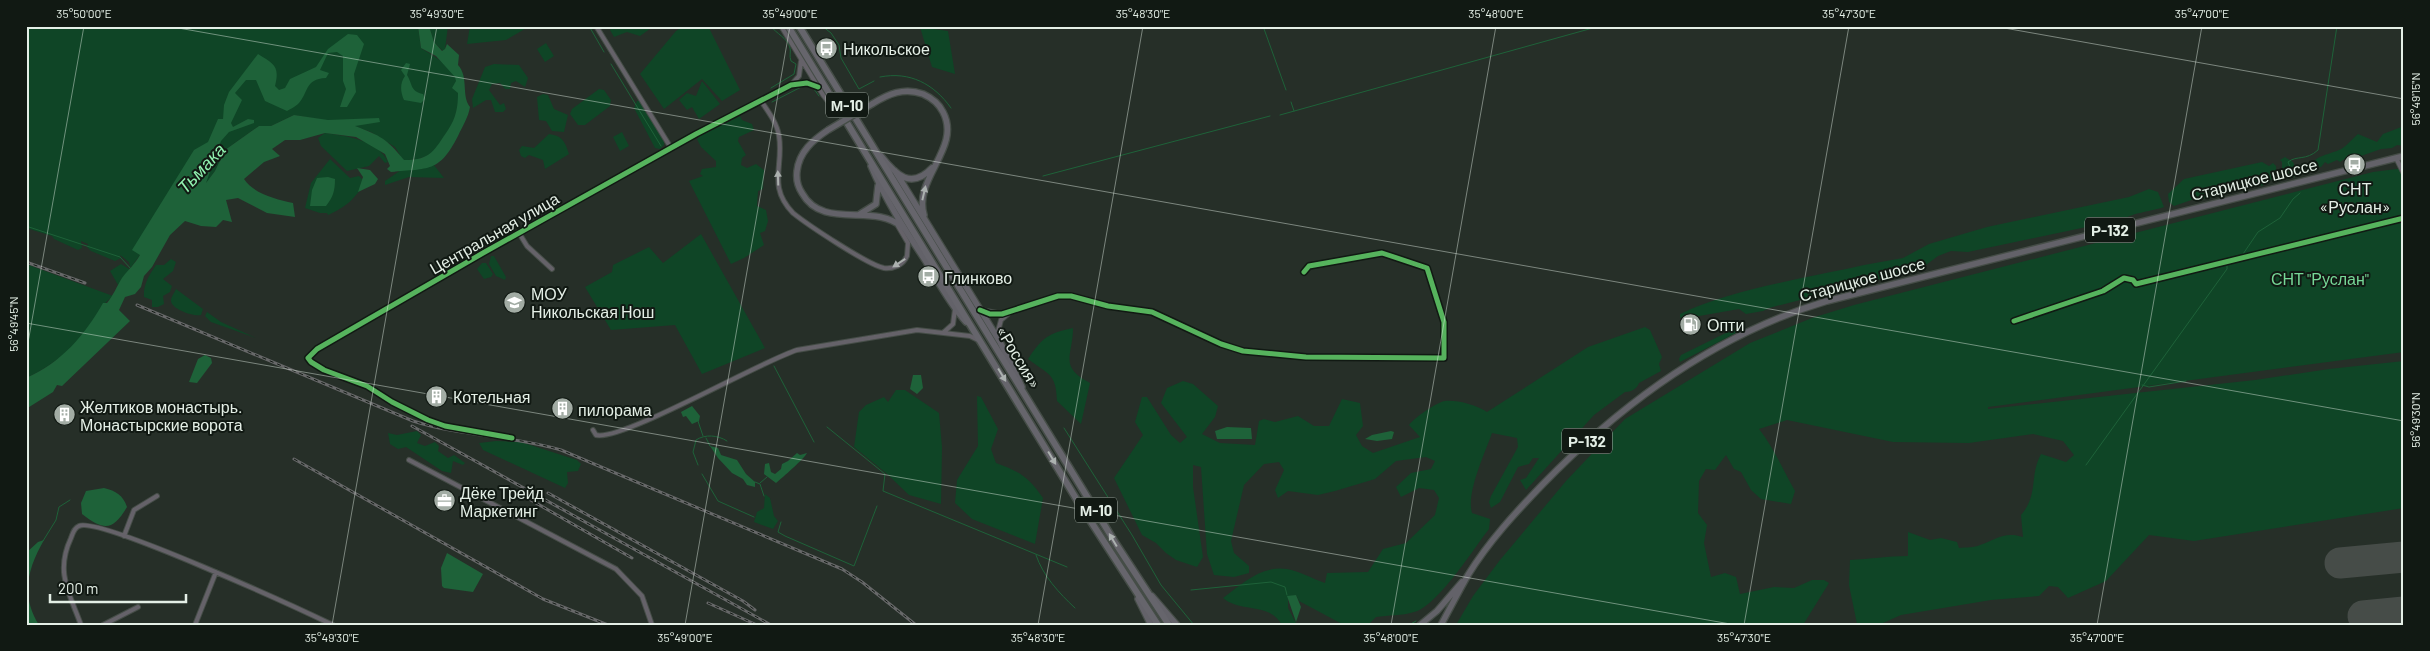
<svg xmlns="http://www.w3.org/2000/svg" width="2430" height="651" font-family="Barlow,sans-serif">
  <rect width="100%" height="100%" fill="#262f28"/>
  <path fill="#0f4526" d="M26,26H418L421,48C433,56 449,64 456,78C465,100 451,138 433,152C424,159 414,160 403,160L395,147L371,132L348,124L294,115L271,126H259L225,150L215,171L205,185L140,255L118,285L110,271L121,264L131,270L129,262L120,255L121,258L115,261L91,251L87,247L88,244L81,241L82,248L78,250L54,239L52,236L26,228Z
    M429,26H448L445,49L443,51L434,42Z
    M470,26H530L506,40L467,44Z
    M614,26H654L640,36L627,32L614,37L610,30Z
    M684,26H708L740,90L722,101L702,79L664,109L640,74L676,31Z
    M920,27L948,31L955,74L932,67Z
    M546,43L554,56L545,62L537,49Z
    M494,64L519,65L528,78L525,87L516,81L511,83L510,89H505L500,83L492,84L489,90L500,105L504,103L506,109L503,112H495L491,100H486L473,108L472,99L485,67Z
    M702,81L720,104L699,119L692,107L687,110L679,100L687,93L696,96Z
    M599,89L604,90L611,100L610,106L585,125H578L570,114L572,109Z
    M543,94L548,95L554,109L568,115L564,132L552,131L546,121L539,120L537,97Z
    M637,101H640L642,104L664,141V145L660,149L655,148L634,108Z
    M740,116L742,120L752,124L754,130L739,137L738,141L746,155L742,158L741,165L747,168L756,164L764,170L763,189L758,191L757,206L766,210L768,221L765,231L760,233L764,245L744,258L731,264L689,181L703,176L700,174L702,169L716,167V161L701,147L697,139L702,134Z
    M2404,126V146L2397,145L2392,148L2381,149L2361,156L2346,158L2340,162L2337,160L2328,164L2325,162L2321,167L2311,165C2315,156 2330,154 2339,150C2346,147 2352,139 2358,134L2377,142L2383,134Z
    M622,132L629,146L620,151L613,137Z
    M325,133C347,136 378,140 388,162L385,163L379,156L369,166L347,171L321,146L318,138Z
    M549,134C563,136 565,142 569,154L545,169L543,160L529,155L525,158L521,156L519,150L522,146L534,148Z
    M2285,157L2293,162L2295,167L2288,176L2279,174L2282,171V162L2280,160Z
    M330,159L350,178L359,176L365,182C355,199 346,207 328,215L327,213H320L305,208L311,183Z
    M2262,162L2269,166L2273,163L2276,166L2277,179L2270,180L2262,186L2253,181C2241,194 2218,194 2202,199L2197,198L2174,206L2169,202L2168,194L2184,179Z
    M434,165L444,178L409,177L385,185V181L404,168Z
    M2404,168V352L1988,407V409L2255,380L2329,369L2404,361V508L2194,541L2149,535L2106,581L2068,598L2058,587L2049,586L2039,596L1991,600L1901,615L1883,623L1857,624L1849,585L1850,560C1870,559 1888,556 1908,556V532L1930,540L1941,538L1957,542L1959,548C1966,547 1974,548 1980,545C1996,539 2005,531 2023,537L2021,515C2039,494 2029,476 2041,454L2066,462L2074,455L2063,441L2033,434L1969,443L1893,442L1787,420L1759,429C1774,448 1783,470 1795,491L1791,504L1761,499L1751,490L1741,472L1734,469L1726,455L1715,470L1706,469L1699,481L1698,513L1707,525L1704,543L1711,577L1725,573L1736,577L1740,594L1774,587L1794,588L1812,580H1824L1829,583L1803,625H1456L1473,596L1500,560L1566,481L1625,419L1750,343L1812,318L1854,305L2373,172Z
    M2149,189L2158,192L2164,207C2153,211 2132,213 2124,219L1968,252L1951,251L1938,256L1922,268L1769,308L1763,311L1746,314L1739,309L1682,319L1680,317V314C1731,289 1807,278 1864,265L1903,258L1929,244L1987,227L2129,197Z
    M701,234L765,348L702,374L675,325L611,330L585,287L612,272L613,265L649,247L663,263Z
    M491,256H494L506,277L505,280L496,276L489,264Z
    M171,259L176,262L173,271L163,279L172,286L170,292L163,296L164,304L158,307H152V300L144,297C143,285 149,275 156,265H164Z
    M482,263H486L493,274L491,277L484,279L477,269Z
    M26,264L113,296C101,305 97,315 89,327C75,348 49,368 26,378Z
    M176,289L203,309L201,315C194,317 170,309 171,300C171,297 175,292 176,289Z
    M207,312L221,322L256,338L211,322L205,316Z
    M1645,327L1650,330L1662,357L1659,364L1661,371L1639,383C1637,389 1631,392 1625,392L1594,415L1526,490L1520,480L1526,478L1539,458H1533L1529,464L1518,467L1500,502L1491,508L1489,502L1491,496L1518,447L1517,438L1492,433C1485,453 1466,493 1472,513L1490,519L1489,529C1474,548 1437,607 1414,612C1402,616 1388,615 1376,617L1368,625H1344L1299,601L1296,595L1288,598V608L1297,625H1282C1270,602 1240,613 1223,598C1242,584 1261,565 1287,569C1299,571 1313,579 1325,583L1327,573L1368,572L1383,549L1406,543L1435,515L1439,498L1434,490L1419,488L1401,497L1396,487L1411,473L1431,469L1435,461L1426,457L1396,461L1375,479L1335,491L1318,495L1288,491L1278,498L1275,490L1284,470L1279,462L1264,464L1244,485L1231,541L1234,553L1249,566V573L1234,577L1214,575L1207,554L1201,467L1193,465V487L1203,557L1197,567L1176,560L1166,553L1156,543L1142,535L1114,478L1143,435L1135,422L1142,397H1147L1171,435L1180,443L1187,437L1161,403L1167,388L1183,381L1193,384L1218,406L1215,417L1202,434L1220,443L1255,445L1259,421L1264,419L1275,422L1298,416L1314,426H1329L1342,399L1360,403L1363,426L1356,435L1362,446L1373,453L1420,437L1409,425C1414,418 1437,402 1445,401C1458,400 1476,405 1487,412L1588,347Z
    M1738,327L1741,329L1736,333L1680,362L1679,359L1681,355Z
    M1073,328C1073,356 1058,366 1090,383L1081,424L1057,401C1056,373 1049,375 1028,359C1042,338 1048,333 1073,328Z
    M896,390H905L939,413L942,447L941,504L909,495L886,473L854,447L859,412L866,405L884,397L888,402Z
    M977,396L981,397L998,429L991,449L996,463C1020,472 1028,476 1043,498L1035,544L972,519L955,503L957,480L978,446Z
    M417,431L421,435L417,443L425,446L435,442L439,446L438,451L448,458L454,455L465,463L463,465L453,461L451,473L442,471L406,447L398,449L390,444L388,433L397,435Z
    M496,441L521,442L577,460L581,464L578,471L567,472L568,483L565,488L483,450L479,443Z
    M765,494L770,498L774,516L778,521L773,529L754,522L757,512L764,508Z"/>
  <path fill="#1e6239" d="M418,26H429L434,42L442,51L445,49L447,44L459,55L458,65C469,77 461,96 470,107C468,118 463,125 458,136C439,173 429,168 391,172L387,169L390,166L385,154L356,137L325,133L300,140H285L272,149L280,156L264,162L244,179C254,194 276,199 293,203L295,217L267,213L238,198L226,200L232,222L223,220L216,227L201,226L185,221L170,235L152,267L144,276L141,287L135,294L125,297L119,310L130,321L62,386L57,385L53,392L26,409V378C61,363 85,335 103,303H107C113,296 117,286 122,278C128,270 135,264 140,255L132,250L194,150L208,142L218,119H223L224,105L229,92L258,54C274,64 280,66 275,86L279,90L285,88L290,79L316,67L328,49L348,34L357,35L364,44L354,74L356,92L347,107H340L346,89L343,81V56L337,52L328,53L320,70L329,73L326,78C304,79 309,93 298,104C295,107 290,109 287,111L265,101L256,80H246L235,93L242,100L231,123L233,127L248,119L254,120V123L229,132L221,141L206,183L215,171L225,150L259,126H271L294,115L328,120L379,118L380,122L355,126C381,136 386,138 404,160C432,160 434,150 448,130C456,118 458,107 458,93L452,88L456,81L455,77L436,56L421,48Z
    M406,63L410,64L407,75C413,85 410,91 423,94L425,99L421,103L404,100C400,91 400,83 405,76L401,70Z
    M357,168L370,170L378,179L375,184L358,192L363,177Z
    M328,177L335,179C335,191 333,197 326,206H310L312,190L317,178Z
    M205,355L211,358L212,363L197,383L189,382L198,359Z
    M913,375H921L923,388L917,394L910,389Z
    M692,406L700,416L699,421L692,424L686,416L683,417L681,412Z
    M1227,427L1251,428L1252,439H1217L1215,431Z
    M1391,431L1394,432L1392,439L1377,441L1365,439L1372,435Z
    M710,446L718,448L721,455L737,460L746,474L755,482V487L747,485L743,479L732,473L718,458Z
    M797,453L800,455L807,453C805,458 782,478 776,483L764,474L765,464L769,463L771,472L775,474L781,469L782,464L788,461Z
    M104,488C116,491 123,495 127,507C113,531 104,531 82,514L81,503L86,491Z
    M44,540C28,568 20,595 39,625H26V553L38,542Z
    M447,553L483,574L473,592L444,588L442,586L441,568Z
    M1296,595L1301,607L1296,622L1287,596Z"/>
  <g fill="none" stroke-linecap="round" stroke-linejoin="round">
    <path stroke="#1e6239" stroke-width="1" d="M589,26L604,52
      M771,26C776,34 787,37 790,48C791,52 789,56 791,61L796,64L794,74L771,88
      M822,26L831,33L839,45L841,58L859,89L874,81
      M1263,26L1286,90
      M611,64L661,146
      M880,77C910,71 934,84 951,108
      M772,102L805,85L814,89L819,96
      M1291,102L1294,111
      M1280,115L1600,26
      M1043,176L1270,116
      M2294,177L2288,162C2297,155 2306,161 2318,150L2337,26
      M26,226L120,257L132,270
      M2241,257L2258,232L2280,218L2293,199L2300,193
      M774,366L814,442
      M2142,385L2149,387L2186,381
      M698,421L703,436
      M827,427L885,474L883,491L1067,567
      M1064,428L1132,535L1161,585L1194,625
      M706,438L710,446
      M698,465L693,452L696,440C705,434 718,435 727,441
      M2086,465L2227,269V265
      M702,474L718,501L754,517
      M755,482L760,484L764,496
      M760,483L767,477
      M781,522L778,532L785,536L854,566L877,506
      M43,541L56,520L59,507L70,500
      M1036,555C1043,576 1059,593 1075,608
      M1191,590L1271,582L1285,587L1287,595
      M1409,625L1416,621"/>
    <path stroke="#464c48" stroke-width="12" d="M2378,625L2389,614"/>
    <path stroke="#464c48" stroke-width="31" d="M2340,563L2404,557
      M2363,616L2404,612"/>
    <defs>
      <path id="minor" d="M596,26L671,148
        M781,26L823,95L838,114
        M791,85L799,76L801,61
        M761,101C768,111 777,123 779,136C784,166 767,186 793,213C808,225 868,265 884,268C894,269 903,265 907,256L908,243L898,226
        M2396,158L2404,174
        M519,233L527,246L552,269
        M981,310L1002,314L1058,296H1071L1108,306L1152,312L1221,344L1243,351L1306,357L1444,358V322L1427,268L1382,253L1309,266L1304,272
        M2014,321L2103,291L2124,278L2133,280L2136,284L2404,218
        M944,332L953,324L955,309
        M997,335L1001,320L1008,314
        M593,430L596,435C621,442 761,361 797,350L917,330L970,336L978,340
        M512,438L445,426L428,420L392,402L367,386L324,370L311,362L308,358L317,349L483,253L696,134L791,85L807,83L818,87
        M409,460L616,569L642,596L652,625
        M124,536L134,510L157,496
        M81,625C69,592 55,572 71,538C73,533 74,528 79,526C98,516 302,610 333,625
        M103,625L138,607
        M195,625L216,572"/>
      <path id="primary" d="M872,104C888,94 904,87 923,94C932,98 939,104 943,112C962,148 913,178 924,215
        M828,130C813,140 799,152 797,171C796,179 798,187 802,193C823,231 874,202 902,227
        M881,156C896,175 911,190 932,168
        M871,166C885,199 905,230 925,260C938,281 949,303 966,322
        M895,171L1000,342L1022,387
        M860,214L876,204L878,186
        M1152,596L1177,625
        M1138,599L1151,625
        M1420,625L1437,611L1462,582
        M1441,625C1450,608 1459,591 1468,575C1489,541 1516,512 1543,484C1623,402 1716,334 1827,301L2404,156"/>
      <path id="trunk" d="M788,26L1077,500L1158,625
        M799,26L1116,544L1169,625"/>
    </defs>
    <use href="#minor" stroke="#454d47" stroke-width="6"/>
    <use href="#primary" stroke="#454d47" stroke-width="8"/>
    <use href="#trunk" stroke="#454d47" stroke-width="9"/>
    <use href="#minor" stroke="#656269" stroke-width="4"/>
    <use href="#primary" stroke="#636269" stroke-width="5.5"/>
    <use href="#trunk" stroke="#66656c" stroke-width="6"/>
    <defs>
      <path id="rail" d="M26,262L85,283
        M137,305L413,421C463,437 511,435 561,450L842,569L862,582L916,625
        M412,426L771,625
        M294,459L543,599L608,625
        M515,491L632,558
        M548,493L743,601L755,610
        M708,603L757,625"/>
    </defs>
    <use href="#rail" stroke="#676869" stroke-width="3"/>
    <use href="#rail" stroke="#111913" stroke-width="1" stroke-dasharray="4" stroke-linecap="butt"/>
    <defs>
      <path id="primary-bridge" d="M828,130L872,104"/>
    </defs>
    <use href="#primary-bridge" stroke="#454d47" stroke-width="8" stroke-linecap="butt"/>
    <use href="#primary-bridge" stroke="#636269" stroke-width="5.5"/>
    <defs>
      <path id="cycleway" d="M980,310L990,314H1002L1058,296H1071L1108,306L1152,312L1221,344L1243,351L1306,357L1444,358V322L1427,268L1382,253L1309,266L1304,272
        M2014,321L2103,291L2124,278L2133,280L2136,284L2404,218
        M512,438L445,426L428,420L392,402L367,386L324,370L311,362L308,358L317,349L483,253L696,134L791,85L807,83L818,87"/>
    </defs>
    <use href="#cycleway" stroke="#111913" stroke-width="8"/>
    <use href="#cycleway" stroke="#56b35d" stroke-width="5"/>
  </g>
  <defs><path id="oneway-solid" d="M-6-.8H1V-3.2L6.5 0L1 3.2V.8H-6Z" transform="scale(1.25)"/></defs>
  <g fill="#abb0ae">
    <use href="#oneway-solid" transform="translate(778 178) rotate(-92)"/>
    <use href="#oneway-solid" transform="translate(899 263) rotate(147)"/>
  </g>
  <use fill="#aab0ae" href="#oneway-solid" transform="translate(924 193) rotate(-77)"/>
  <g fill="#abb1af">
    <use href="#oneway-solid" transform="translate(1002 375) rotate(59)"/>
    <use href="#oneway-solid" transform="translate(1052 458) rotate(59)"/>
    <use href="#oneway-solid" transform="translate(1113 540) rotate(-121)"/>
  </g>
  <path fill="none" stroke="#e4efe6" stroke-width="1" stroke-opacity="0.45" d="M167,26L2404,421M1993,26L2404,99M26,323L1736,625M26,354L84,26M332,625L437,26M685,625L790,26M1038,625L1143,26M1391,625L1496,26M1744,625L1849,26M2097,625L2202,26"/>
  <defs>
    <symbol id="bus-disc" viewBox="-11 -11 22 22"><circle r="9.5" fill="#a2aca4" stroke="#111913"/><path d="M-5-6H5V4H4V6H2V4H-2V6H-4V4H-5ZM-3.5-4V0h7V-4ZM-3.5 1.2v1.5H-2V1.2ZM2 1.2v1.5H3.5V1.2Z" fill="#fff"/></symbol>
    <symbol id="school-disc" viewBox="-11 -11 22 22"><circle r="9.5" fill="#a2aca4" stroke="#111913"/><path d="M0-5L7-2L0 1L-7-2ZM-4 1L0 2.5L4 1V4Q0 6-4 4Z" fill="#fff"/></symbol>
    <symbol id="fuel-disc" viewBox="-11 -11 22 22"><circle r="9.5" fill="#a2aca4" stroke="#111913"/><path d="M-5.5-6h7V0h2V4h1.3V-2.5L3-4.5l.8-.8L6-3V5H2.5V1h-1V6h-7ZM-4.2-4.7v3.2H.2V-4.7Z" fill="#fff"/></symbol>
    <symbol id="building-disc" viewBox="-11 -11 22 22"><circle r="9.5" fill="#a2aca4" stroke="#111913"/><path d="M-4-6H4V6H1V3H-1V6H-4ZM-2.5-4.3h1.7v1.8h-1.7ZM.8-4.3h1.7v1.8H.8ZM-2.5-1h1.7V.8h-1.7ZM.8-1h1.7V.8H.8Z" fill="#fff"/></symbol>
    <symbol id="office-disc" viewBox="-11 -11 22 22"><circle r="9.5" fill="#a2aca4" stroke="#111913"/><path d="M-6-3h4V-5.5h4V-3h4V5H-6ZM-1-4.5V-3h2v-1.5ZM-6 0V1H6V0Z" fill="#fff"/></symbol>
  </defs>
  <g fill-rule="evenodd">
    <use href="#bus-disc" x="814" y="36" width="25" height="25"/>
    <use href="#bus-disc" x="2342" y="152" width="25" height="25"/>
    <use href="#bus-disc" x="916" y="264" width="25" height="25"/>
    <use href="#school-disc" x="502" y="290" width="25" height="25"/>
    <use href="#fuel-disc" x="1678" y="312" width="25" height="25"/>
    <use href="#building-disc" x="424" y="384" width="25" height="25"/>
    <use href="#building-disc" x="550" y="396" width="25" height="25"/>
    <use href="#building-disc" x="52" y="402" width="25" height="25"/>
    <use href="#office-disc" x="432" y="488" width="25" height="25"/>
  </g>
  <g text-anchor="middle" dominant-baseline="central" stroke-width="4" stroke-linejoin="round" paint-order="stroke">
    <g fill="#111913" stroke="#a5afa7" stroke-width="1">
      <rect x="826" y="92.5" width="42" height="25" rx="4"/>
      <rect x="2085" y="217.5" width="50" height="25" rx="4"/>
      <rect x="1562" y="428.5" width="50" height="25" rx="4"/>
      <rect x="1075" y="497.5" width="42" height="25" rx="4"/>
    </g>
    <g font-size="15" font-weight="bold" fill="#e4efe6">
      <text x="847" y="105">М-10</text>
      <text x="2110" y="230">Р-132</text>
      <text x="1587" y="441">Р-132</text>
      <text x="1096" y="510">М-10</text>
    </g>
    <g font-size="16" fill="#e4efe6" stroke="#111913" text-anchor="start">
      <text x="843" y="48">Никольское</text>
      <text x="2355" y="188" text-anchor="middle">СНТ<tspan x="2355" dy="18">«Руслан»</tspan></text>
      <text x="944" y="277">Глинково</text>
      <text x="531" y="293">МОУ<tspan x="531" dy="18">Никольская Нош</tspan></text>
      <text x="1707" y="324">Опти</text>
      <text x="453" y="396">Котельная</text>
      <text x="80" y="406">Желтиков монастырь.<tspan x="80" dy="18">Монастырские ворота</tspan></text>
      <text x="578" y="409">пилорама</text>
      <text x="460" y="492">Дёке Трейд<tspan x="460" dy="18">Маркетинг</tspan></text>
    </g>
    <g font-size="16" fill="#e4efe6" stroke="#111913">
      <text transform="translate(2254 179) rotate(-14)">Старицкое шоссе</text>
      <text transform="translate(494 233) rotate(-30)">Центральная улица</text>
      <text transform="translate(1862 279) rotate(-15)">Старицкое шоссе</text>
      <text transform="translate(1019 357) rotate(59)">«Россия»</text>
    </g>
    <g font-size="16" fill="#77d897" stroke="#111913">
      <text x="2320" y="278">СНТ "Руслан"</text>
    </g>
    <g font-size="18" font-style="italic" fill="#91f2b0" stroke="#111913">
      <text transform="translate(201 168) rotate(-47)">Тьмака</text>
    </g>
  </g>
  <rect width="2430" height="651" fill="none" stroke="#111913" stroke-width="55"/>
  <path d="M50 594v8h136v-8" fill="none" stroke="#e4efe6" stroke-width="2.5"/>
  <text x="58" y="594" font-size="15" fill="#e4efe6" stroke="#111913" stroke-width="4" paint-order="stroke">200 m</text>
  <rect x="28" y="28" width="2374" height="596" fill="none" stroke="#e4efe6" stroke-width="2"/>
  <g font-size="12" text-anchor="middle" fill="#e4efe6">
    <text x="84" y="18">35°50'00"E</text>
    <text x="437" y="18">35°49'30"E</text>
    <text x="790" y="18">35°49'00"E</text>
    <text x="1143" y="18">35°48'30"E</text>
    <text x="1496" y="18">35°48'00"E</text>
    <text x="1849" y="18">35°47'30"E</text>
    <text x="2202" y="18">35°47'00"E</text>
    <text transform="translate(2416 99) rotate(-90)" y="4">56°49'15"N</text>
    <text transform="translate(14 324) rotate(-90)" y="4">56°49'45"N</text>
    <text transform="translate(2416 420) rotate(-90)" y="4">56°49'30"N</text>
    <text x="332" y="642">35°49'30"E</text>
    <text x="685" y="642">35°49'00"E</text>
    <text x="1038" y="642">35°48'30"E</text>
    <text x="1391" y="642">35°48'00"E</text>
    <text x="1744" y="642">35°47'30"E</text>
    <text x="2097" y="642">35°47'00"E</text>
  </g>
</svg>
